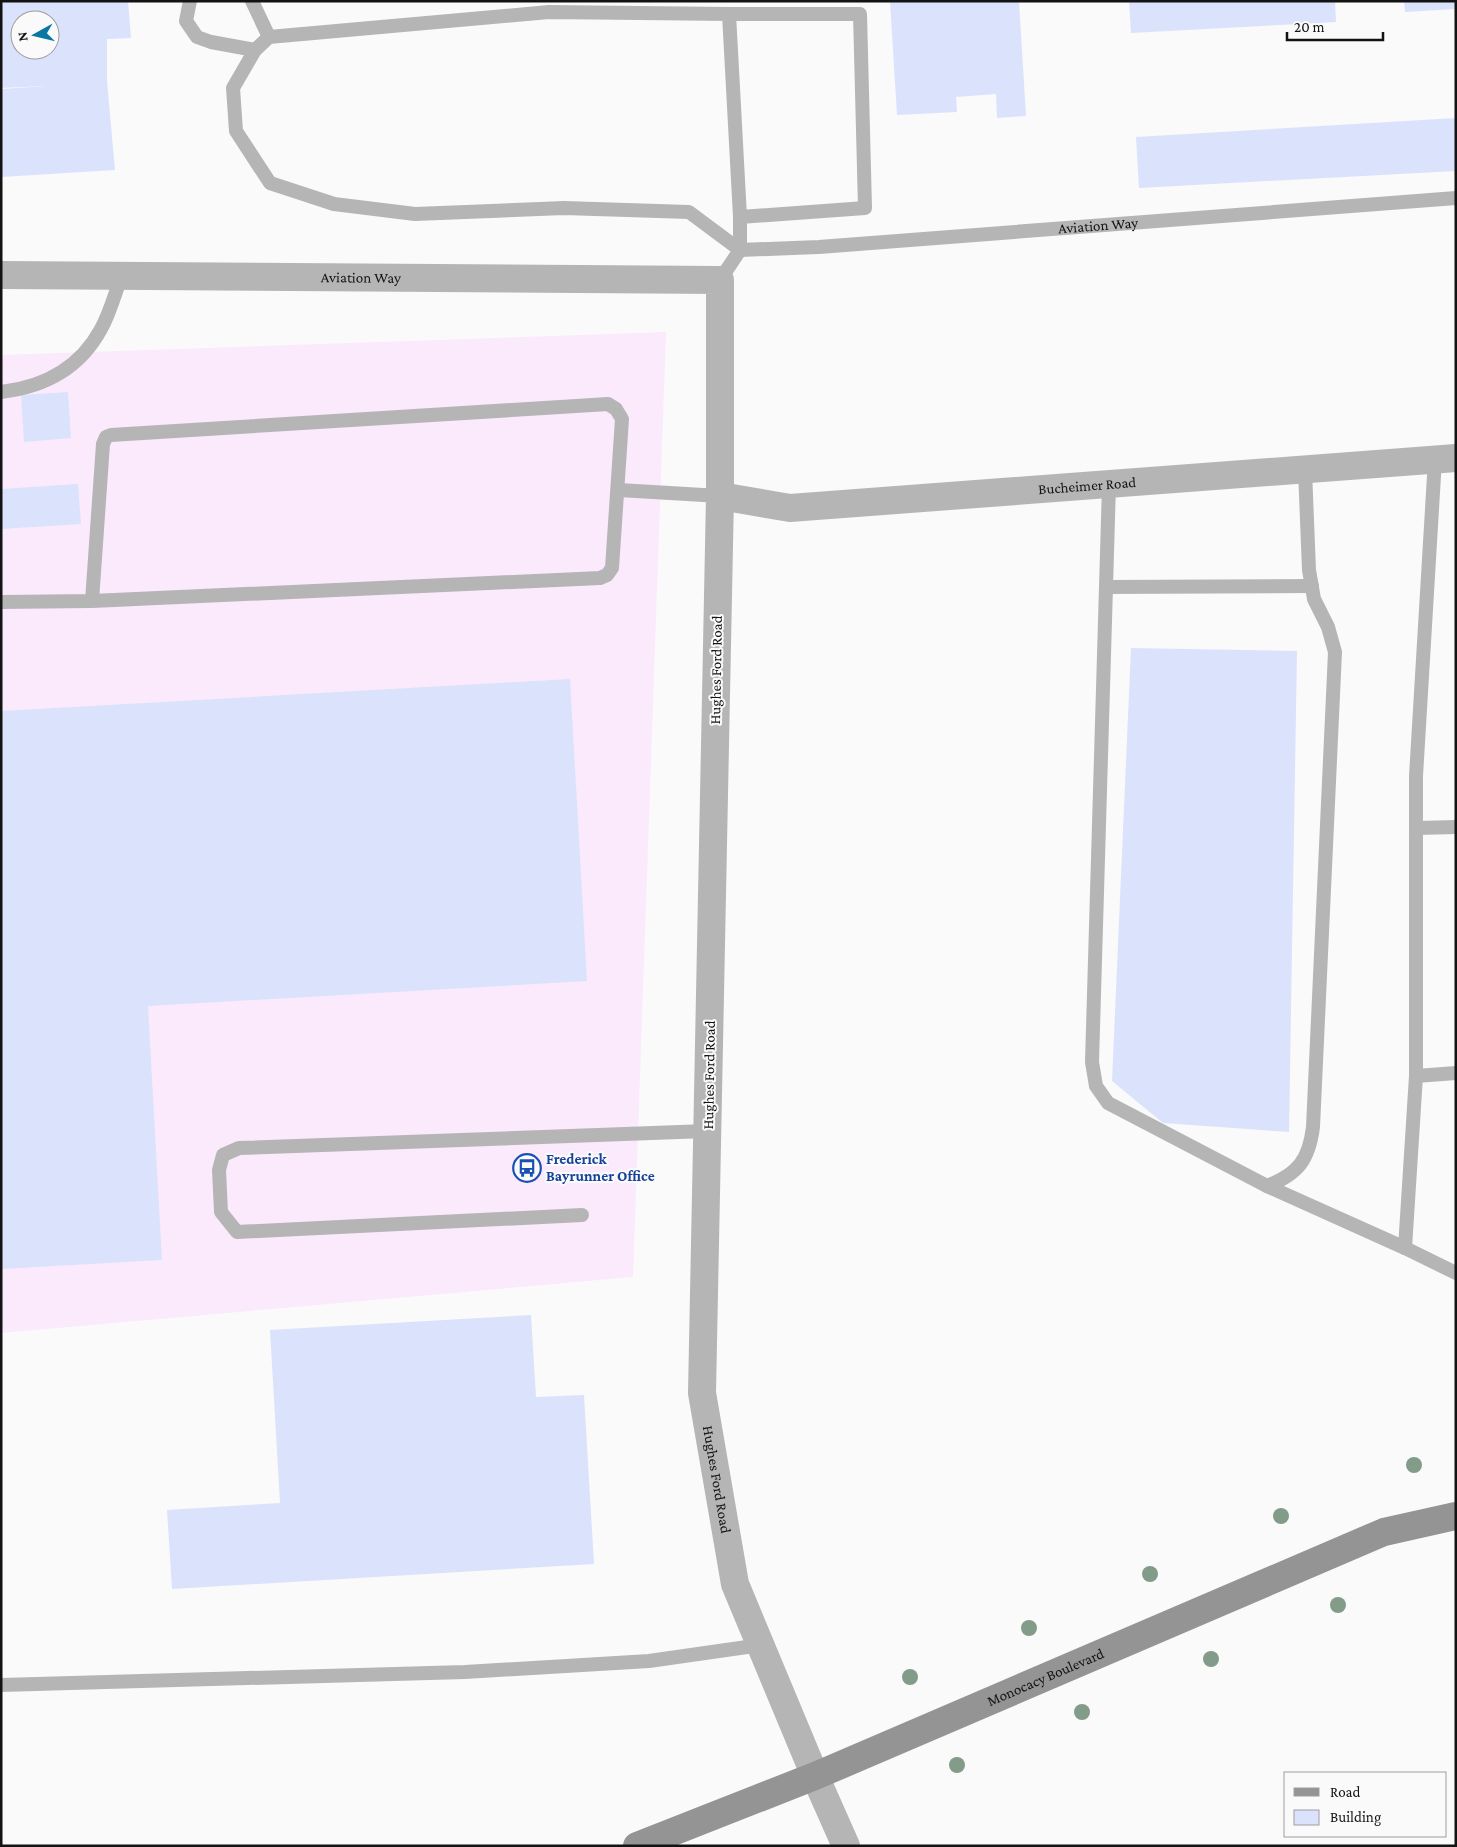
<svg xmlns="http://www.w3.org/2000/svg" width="1457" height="1847" font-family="'Crimson Pro',serif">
  <rect width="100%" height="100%" fill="#fafafb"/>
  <path fill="#fbeafc" d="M666,332L633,1277L1,1333V355Z"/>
  <path fill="#dbe2fc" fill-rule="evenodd" d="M1,1H128L131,38L107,39V81L115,170L1,177V89L47,86L1,88ZM20,20H50V50H20Z
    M890,1H1019L1026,116L997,118L996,94L956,97L957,112L897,115Z
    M1129,1H1335L1336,22L1131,33Z
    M1404,1H1456V9L1405,12Z
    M1456,118V171L1139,188L1136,137Z
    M68,392L71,438L24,442L21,395Z
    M78,484L81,524L1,529V489Z
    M1131,648L1297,651L1289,1132L1163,1123L1112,1081Z
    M570,679L587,981L148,1006L162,1260L2,1269L1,711Z
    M531,1315L536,1397L584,1395L594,1564L172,1589L167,1510L280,1503L270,1330Z"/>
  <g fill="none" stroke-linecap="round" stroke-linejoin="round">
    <g stroke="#b6b5b6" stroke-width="14">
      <path d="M190,1L186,21L197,37L211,42L255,50"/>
      <path d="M252,1L269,37"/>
      <path d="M729,14H860L865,208L740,217"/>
      <path id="s1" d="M740,250L819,247L1456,198"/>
      <path d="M720,280L740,250V217L729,14L549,12L269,37L255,50L233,88L236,131L270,183L334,204L415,214L564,208L689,212L740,250"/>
      <path d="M1,392C44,387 80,368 101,329C110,313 115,293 122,275"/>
      <path d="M1435,459L1416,776V1076L1405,1248L1456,1273"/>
      <path d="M1109,485L1092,1062L1096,1086L1108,1103L1267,1186C1298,1174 1309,1160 1313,1127L1335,652L1328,627L1314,599L1309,570L1305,470"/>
      <path d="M619,490L720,496"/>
      <path d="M1106,587L1312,586"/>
      <path d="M1,602L92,601L600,578L607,575L612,568L622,419L616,409L608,404L111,435L106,437L103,444L92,601"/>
      <path d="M1417,828L1456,827"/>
      <path d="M1416,1076L1456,1073"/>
      <path d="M1267,1186L1405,1248"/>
      <path d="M582,1215L237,1232L221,1212L219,1170L223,1155L239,1148L707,1131"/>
      <path d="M1,1685L465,1672L649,1661L761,1645"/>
    </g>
    <g stroke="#b6b5b6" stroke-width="28">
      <path id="s2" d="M1,275L720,280V496L702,1393L735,1584L815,1776"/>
      <path id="s3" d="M720,496L790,508L1456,458"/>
    </g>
    <path stroke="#b6b5b6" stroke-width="28" d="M815,1776L846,1846"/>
    <path stroke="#959494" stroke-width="28" id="s4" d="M637,1846L815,1776L1384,1532L1456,1516"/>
  </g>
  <g fill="#839b89">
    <circle cx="1414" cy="1465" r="8"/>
    <circle cx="1281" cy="1516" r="8"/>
    <circle cx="1150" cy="1574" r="8"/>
    <circle cx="1338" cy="1605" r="8"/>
    <circle cx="1029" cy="1628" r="8"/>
    <circle cx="1211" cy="1659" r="8"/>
    <circle cx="910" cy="1677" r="8"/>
    <circle cx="1082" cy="1712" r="8"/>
    <circle cx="957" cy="1765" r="8"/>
  </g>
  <defs>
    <symbol id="bus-ring" viewBox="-11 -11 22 22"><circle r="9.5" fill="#fafafb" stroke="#1a4fb4" stroke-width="1.5"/><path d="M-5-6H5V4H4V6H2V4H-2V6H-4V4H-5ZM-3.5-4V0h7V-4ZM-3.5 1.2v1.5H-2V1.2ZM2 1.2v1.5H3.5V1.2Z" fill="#1a4fb4"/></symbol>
  </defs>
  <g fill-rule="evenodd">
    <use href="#bus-ring" x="511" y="1152" width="32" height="32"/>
  </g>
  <g text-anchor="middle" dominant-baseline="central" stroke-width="4" stroke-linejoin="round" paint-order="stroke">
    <g font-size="15" fill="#131313" stroke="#fafafb">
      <text stroke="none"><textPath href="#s1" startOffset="359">Aviation Way</textPath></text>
      <text stroke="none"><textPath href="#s2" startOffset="360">Aviation Way</textPath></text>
      <text stroke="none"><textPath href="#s3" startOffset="369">Bucheimer Road</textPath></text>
      <text transform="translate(716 670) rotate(-89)">Hughes Ford Road</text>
      <text transform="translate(709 1075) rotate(-89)">Hughes Ford Road</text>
      <text stroke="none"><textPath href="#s2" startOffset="1920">Hughes Ford Road</textPath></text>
      <text stroke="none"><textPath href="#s4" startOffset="442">Monocacy Boulevard</textPath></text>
    </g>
    <g font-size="15" font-weight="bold" fill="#164399" stroke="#fafafb" text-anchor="start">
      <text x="546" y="1159">Frederick<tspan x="546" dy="17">Bayrunner Office</tspan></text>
    </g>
  </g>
  <rect width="1457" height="1847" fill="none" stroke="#131313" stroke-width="5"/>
  <rect x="1284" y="1772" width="162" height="65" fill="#fafafb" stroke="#9e9e9e"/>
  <rect x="1294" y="1788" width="25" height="8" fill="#959494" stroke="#9e9e9e"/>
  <text x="1330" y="1797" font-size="15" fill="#131313">Road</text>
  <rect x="1294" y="1810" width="25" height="15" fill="#dbe2fc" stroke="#9e9e9e"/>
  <text x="1330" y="1822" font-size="15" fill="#131313">Building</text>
  <g transform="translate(35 35) rotate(262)"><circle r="24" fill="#fafafb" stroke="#9e9e9e"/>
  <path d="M0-4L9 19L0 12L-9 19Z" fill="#0878a2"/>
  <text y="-8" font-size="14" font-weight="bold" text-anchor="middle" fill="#131313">N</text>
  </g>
  <path d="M1287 32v8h96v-8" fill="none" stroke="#131313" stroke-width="2.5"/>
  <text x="1294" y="32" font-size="15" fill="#131313" stroke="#fafafb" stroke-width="4" paint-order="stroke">20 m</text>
</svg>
